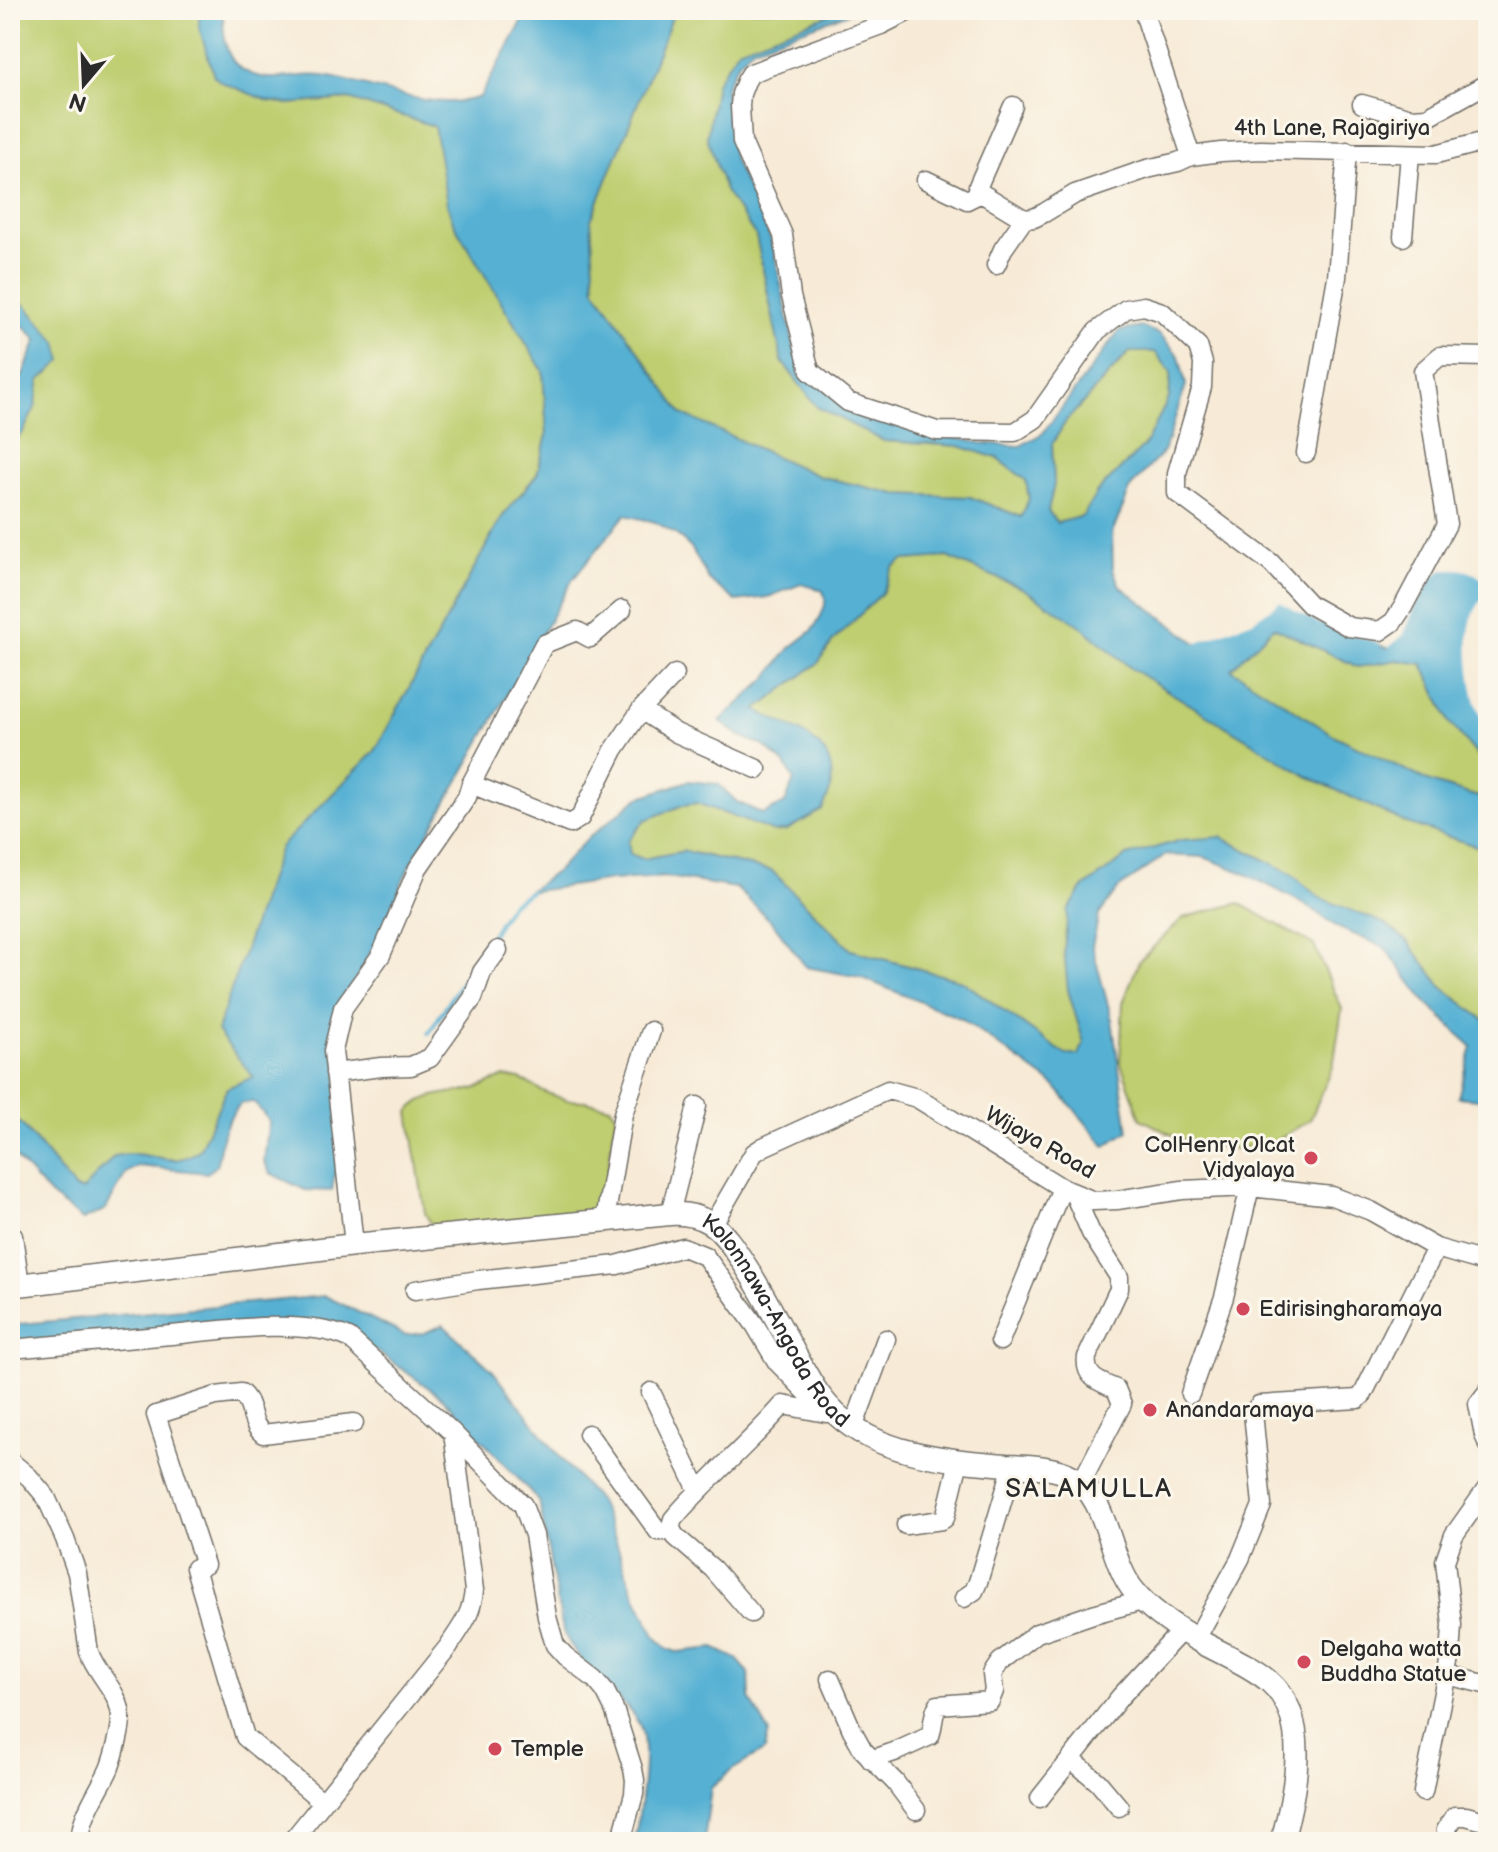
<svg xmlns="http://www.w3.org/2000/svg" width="1498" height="1852" font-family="'Balsamiq Sans',sans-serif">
  <rect width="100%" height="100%" fill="#fbf7ec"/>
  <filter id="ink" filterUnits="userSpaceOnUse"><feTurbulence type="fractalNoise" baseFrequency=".0125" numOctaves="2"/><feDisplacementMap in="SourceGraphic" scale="16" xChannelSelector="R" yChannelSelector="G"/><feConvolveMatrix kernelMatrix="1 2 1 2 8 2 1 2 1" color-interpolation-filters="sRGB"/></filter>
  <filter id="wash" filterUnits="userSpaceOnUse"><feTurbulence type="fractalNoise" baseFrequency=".006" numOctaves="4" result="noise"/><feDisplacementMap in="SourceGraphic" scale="32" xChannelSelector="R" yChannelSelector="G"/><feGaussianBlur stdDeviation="1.8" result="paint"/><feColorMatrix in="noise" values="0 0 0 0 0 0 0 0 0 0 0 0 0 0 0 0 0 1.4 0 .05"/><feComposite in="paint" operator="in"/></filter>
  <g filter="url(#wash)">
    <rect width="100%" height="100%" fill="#f7ead6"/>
    <path fill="#bece70" stroke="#747c4e" stroke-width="2" d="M10,10H199V27L268,101L288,104L349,99L435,126L447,204L454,224L543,371L547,435L537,474L502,517L375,751L280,848L253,1077L227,1088L200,1149C177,1168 161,1156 135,1154C128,1154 121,1155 114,1156L84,1191L75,1189L24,1127L10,1113V445L23,432L34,408L40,380L62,360L26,306L10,297Z
      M675,10H842L738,49L716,83L725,191L756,236L782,361L817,407L884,441L959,446L997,458L1026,480L1029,499L1022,517L970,497L896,494L818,476L682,414L595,289L591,220Z
      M1130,352H1155L1171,372L1169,398L1145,445L1097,492L1083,516L1057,523L1048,511L1054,484L1052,444L1066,421Z
      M947,557L1022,588L1081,626L1132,669L1307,776L1404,822L1488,850V1023L1443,988L1408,942L1386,924L1320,898L1289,872L1221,837L1127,856L1082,889L1068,911V990L1084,1043L1080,1055H1066L962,981L851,950L772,871L685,851L643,859L630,854L628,841L645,820L683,805L697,803L775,832L787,830L810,737L755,710L818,663L833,641L882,593L893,567L904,560Z
      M1274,627L1358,667L1397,660L1423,664L1450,723L1488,768V800L1430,782L1335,736L1230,669Z
      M1239,903L1314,945L1342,1009L1333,1067L1310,1120L1268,1145L1231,1149L1180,1139L1141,1119L1120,1061L1123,1003L1139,961L1183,918Z
      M504,1077L520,1079L547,1093L567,1100L585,1101L611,1107L616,1114L603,1204L597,1212L435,1227L431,1224L425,1213L409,1112C422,1092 453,1094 474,1089C484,1086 494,1081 504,1077Z"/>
    <path fill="#55b0d3" stroke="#406e7f" stroke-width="2" fill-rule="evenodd" d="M199,10H223C223,28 223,55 239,67C266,88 294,72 323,76C369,82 434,114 480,97L520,26L522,10H675L591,220L595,289L682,414L818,476L896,494L970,497L1021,517L1029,499L1026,480L997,458L959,446L884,441L817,407L782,361L756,236L725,191L707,137L716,83L738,49L842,10H857L752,48L737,64L725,88L733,158L772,242L795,351L815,383L909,429L981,443L1020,446L1043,433L1119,331L1142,327L1160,334L1179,356L1186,385L1164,451L1131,487L1112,533L1113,570L1120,586L1198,644L1255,622L1280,604L1317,625L1391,649C1395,645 1401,641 1405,636C1423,612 1418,568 1461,572C1472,573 1480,578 1486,587C1481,597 1472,609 1469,621C1463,647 1469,711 1488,731V768L1450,723L1423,664L1397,660L1358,667L1274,627L1231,669L1335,736L1430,782L1488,800V850L1404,822L1307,776L1132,669L1081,626L1022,588L947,557L904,560L893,567L882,593L833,641L818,663L756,710C788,729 838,737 831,786C830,794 825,803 822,810L787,830L774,832L697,803L683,805L645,820L628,841L630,854L643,859L684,851L772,871L851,950L962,981L1066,1055H1079L1084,1043L1068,990L1064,950L1068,911L1082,889L1127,856L1181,840L1221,837L1289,872L1320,898L1386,924L1408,942L1443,988L1488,1023V1060L1484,1072L1488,1077V1100L1458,1097L1472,1047L1425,1001L1384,947L1339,928L1303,903L1244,873L1204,857L1165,855L1118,889L1099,915L1092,946L1112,1020L1128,1131L1105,1146L1055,1086L962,1019L860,977L806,967L772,922L736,888L668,877L611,880L527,892L557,871L586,840L638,798L688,781L718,784L737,802L763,814L785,803L794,780L785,764L764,746L740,736L720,721L767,678L790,648L812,631L820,618L825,605V596L822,590L801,584L768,597L736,601L709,580L692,549L676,534L655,522L625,515L573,579L405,875L387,921L358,976L339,1000L337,1161L332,1191L305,1190L270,1173L264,1161L269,1121L254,1102L241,1103C224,1121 220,1141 217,1165L207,1173L138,1166L126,1173L106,1209L83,1220L50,1195L10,1151V1113L24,1127L75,1189L83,1190L114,1156C121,1155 128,1154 135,1154C161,1156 177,1168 200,1149L227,1088L253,1077L217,1031L280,847L375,751L502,517L537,475L547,435L543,371L454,224L447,204L434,126L349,99L288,104L268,101L221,82L214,76L199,27ZM1129,352H1155L1171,372L1169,398L1145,445L1097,492L1083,516L1057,523L1048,511L1054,484L1052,444L1066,421Z
      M10,297L26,306L57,342L62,361L40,380L35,408L23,432L10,445V406L37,340L10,312Z
      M325,1296L405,1335L424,1333L443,1325L493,1371L562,1460L599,1501L615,1538L633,1591L656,1638L668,1649L677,1652L714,1648L737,1659L749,1673L750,1699L769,1732L765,1750L732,1770L711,1788L704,1842H634C639,1818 650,1748 640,1726C636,1716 613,1692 605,1684C587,1666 574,1654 563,1631L539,1501L443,1398L351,1333L329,1322L252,1324L10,1345V1325Z"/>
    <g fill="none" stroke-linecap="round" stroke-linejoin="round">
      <path stroke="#55b0d3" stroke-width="4" d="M1429,586C1433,580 1437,574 1444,572C1459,568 1478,574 1486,587C1481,597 1472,609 1469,621C1463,647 1469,711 1488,731
        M1348,635L1378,645
        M1198,644L1255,622L1280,604L1317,625L1329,628
        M1390,649L1405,636L1420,600
        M429,1033L511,904L531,891"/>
    </g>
  </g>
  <g filter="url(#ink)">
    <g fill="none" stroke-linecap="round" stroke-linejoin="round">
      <defs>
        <path id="minor" d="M911,10L881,25L751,73L746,81L741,94L740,106L742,142L783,235L791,296L810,371L848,402L937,431L1015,432L1035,419L1097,331L1126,309L1144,306L1162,312L1198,346L1203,363L1202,387L1177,473V493L1271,563L1310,605L1349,627L1380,631L1393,622L1403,607L1447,524L1423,371L1440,356L1488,357
          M1143,10L1191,156
          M1362,104L1411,118L1427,117L1488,83
          M926,180L967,200L981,193
          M981,193L1024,219L1034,218L1044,213L1075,194L1147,169L1178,162L1191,156L1221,152L1261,150L1436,154L1486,141
          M981,193L978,186L1013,106
          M1403,237L1410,154
          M996,265L1003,249L1024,219
          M1306,453L1337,277L1347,151
          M641,710L676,733L757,769
          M471,784L570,824L580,818L614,750L641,710L675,674
          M335,1073L381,1067L411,1066L430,1058L473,998L482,972L498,950
          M1074,1194L1091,1233L1119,1277V1289L1087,1357C1084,1378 1100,1382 1116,1389L1122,1404L1081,1483
          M670,1214L697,1106
          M605,1220L623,1114L651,1031
          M713,1224L754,1153L763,1147L888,1090L917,1098L1062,1188L1094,1201L1117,1200L1182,1190L1250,1187L1332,1196L1371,1211L1436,1248L1488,1263
          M10,1232L13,1236L20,1285
          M354,1245L333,1051L343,1008L381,955L418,868L467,797L471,784L544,644L577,631L590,638L622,610
          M415,1290L478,1280L617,1265L683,1247L705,1256L755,1325L777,1362L820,1406
          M1000,1341L1062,1188
          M10,1349C64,1344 117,1340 171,1335C222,1330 303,1318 349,1338L453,1433L523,1505L534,1535L547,1617L555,1645L565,1656L595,1679L605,1691L614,1709L633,1769L635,1780L634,1794L621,1842
          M1488,1391L1478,1404L1484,1435L1488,1444
          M651,1392L698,1490
          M1190,1394L1224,1297L1250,1187
          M853,1428L886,1339
          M588,1434L658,1531H671
          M10,1461L29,1477L46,1497L65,1539L77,1573L89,1652C97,1676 121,1692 121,1719C121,1731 114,1756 110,1767C101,1789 78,1818 81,1842
          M906,1525L942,1520L945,1518L959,1461
          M964,1598L974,1591L978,1582L1013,1465
          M751,1613L713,1569L676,1537C671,1531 670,1527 673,1519C707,1479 748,1445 783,1405L826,1413
          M1196,1639L1240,1559L1262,1505L1253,1412L1259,1405L1358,1399L1363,1394L1436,1248
          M1447,1675L1488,1685
          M830,1679L852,1730L863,1750L895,1782L916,1810
          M1071,1759L1098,1782L1119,1807
          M871,1760L897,1751L930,1736C934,1724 932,1716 938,1705L990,1701L994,1691L992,1674L1000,1662L1037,1633L1093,1614L1142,1601
          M1423,1792L1450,1658L1452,1625L1445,1561L1454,1535L1488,1487
          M1040,1798L1120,1697L1182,1630
          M323,1802L245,1737L195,1568L205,1565L156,1415L216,1396L241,1393C254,1404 249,1423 263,1434L354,1423
          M1446,1830L1455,1816H1466L1488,1822
          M291,1842L448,1647C461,1627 472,1615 474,1590L453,1433"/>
        <g id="major">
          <path id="s1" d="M10,1286L354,1245L670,1214C684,1213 697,1215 710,1223C724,1232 736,1251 745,1265C763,1293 779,1324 795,1354C808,1377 817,1396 836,1414C881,1456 948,1460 1006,1465C1027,1466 1053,1466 1071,1476C1109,1496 1108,1560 1134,1591C1151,1612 1178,1629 1201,1642C1223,1654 1250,1665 1269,1681C1313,1719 1294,1794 1282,1842"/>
        </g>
      </defs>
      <use href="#minor" stroke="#726e67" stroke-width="21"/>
      <use href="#major" stroke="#726e67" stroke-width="25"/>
      <use href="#minor" stroke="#fff" stroke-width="18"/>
      <use href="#major" stroke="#fff" stroke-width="22"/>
    </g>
  </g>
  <g fill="#d1495b" stroke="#fbf7ec" stroke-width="3">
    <circle cx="1311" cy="1158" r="8"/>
    <circle cx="1243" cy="1309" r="8"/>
    <circle cx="1150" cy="1410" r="8"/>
    <circle cx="1304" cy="1662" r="8"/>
    <circle cx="495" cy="1749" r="8"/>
  </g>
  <g text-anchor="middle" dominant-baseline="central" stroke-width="6" stroke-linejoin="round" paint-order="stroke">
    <g font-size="22" fill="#2b2b2b" stroke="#fbf7ec">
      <text x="1332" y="128">4th Lane, Rajagiriya</text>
      <text transform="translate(1040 1143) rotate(30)">Wijaya Road</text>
      <text stroke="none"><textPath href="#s1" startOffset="824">Kolonnawa-Angoda Road</textPath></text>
    </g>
    <g font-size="22" fill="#2b2b2b" stroke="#fbf7ec" text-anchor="start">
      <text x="1295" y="1145" text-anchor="end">ColHenry Olcat<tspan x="1295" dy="25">Vidyalaya</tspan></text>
      <text x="1259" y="1309">Edirisingharamaya</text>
      <text x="1166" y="1410">Anandaramaya</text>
      <text x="1320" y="1649">Delgaha watta<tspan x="1320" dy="25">Buddha Statue</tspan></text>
      <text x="511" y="1749">Temple</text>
    </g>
    <g font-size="26" letter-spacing="2" fill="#2b2b2b" stroke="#fbf7ec">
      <text x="1089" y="1489">SALAMULLA</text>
    </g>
  </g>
  <rect width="1498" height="1852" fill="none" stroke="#fbf7ec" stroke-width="40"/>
  <g transform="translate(84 84) rotate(199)" stroke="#fbf7ec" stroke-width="6" paint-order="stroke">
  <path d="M0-6L14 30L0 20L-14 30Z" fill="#2b2b2b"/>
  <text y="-12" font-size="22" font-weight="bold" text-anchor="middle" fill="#2b2b2b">N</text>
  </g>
</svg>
